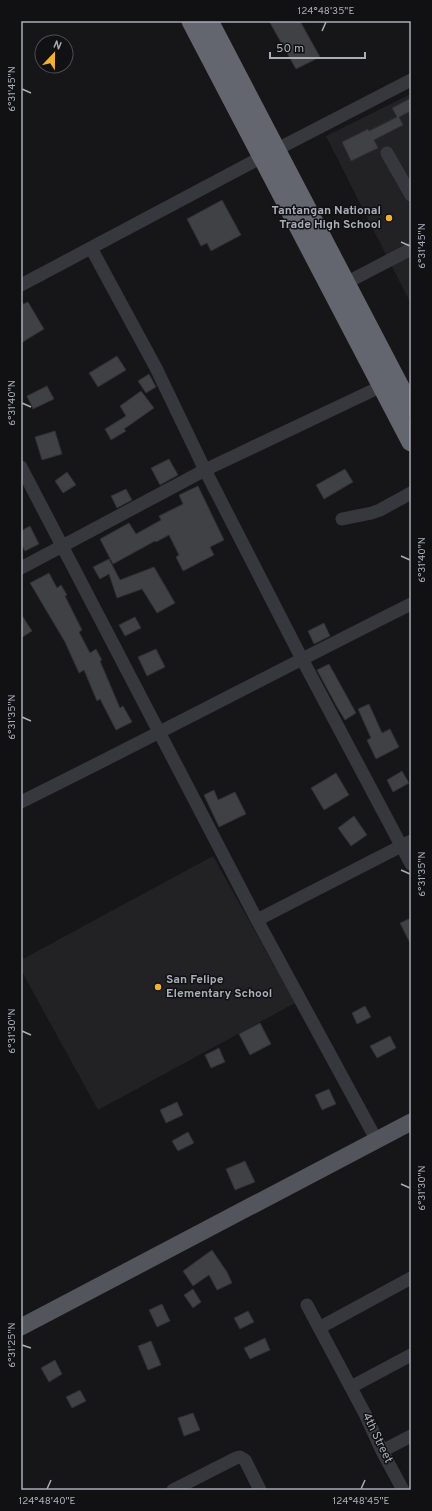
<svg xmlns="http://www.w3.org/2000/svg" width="432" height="1511" font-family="Overpass,sans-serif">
  <rect width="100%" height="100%" fill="#161618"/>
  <path fill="#222225" d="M411,94V304L326,136Z
    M213,856L295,1003L98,1110L21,970V960Z"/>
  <path fill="#404145" stroke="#303034" d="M269,21H300L320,57L296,69Z
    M411,98V111L399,117L403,125L374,140L378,148L351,161L342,142L368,129L369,131L397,117L392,108Z
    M222,200L241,235L211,251L207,243L201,246L187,219Z
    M28,302L44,329L21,343V305Z
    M117,356L126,370L98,387L89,373Z
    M149,374L156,387L146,393L138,381Z
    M47,386L54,399L33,409L27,396Z
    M141,391L154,408L124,429L126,431L111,440L105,429L126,416L120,406Z
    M55,431L62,454L42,460L35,437Z
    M169,459L178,475L160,485L151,468Z
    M345,469L353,482L324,499L316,485Z
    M67,472L76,485L63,493L55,481Z
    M198,486L224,540L210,547L214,555L183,571L176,557L179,555L169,535L156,542L155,541L113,564L100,539L129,523L136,534L161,520L159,516L183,504L179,495Z
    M126,489L132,500L117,508L111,496Z
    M30,526L39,544L25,551L21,544V531Z
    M109,559L120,580L154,567L175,603L157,613L142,589L117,598L109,574L100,579L93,567Z
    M49,573L57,588L61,585L67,595L65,596L82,630L79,632L90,653L96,649L102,660L100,661L120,708L123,706L132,722L116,730L100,699L97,701L84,670L79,673L65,642L30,583Z
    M21,614L32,631L21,638Z
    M135,617L141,628L125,636L119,625Z
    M324,623L330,636L314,644L308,631Z
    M156,649L165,667L147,676L138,657Z
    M329,664L356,713L345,720L337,707L317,670Z
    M369,704L382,733L390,729L399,747L376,759L367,740L371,738L358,709Z
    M402,771L409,783L393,792L387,780Z
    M336,773L349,795L324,810L311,788Z
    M214,790L218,800L235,792L246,814L219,827L204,795Z
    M354,816L367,835L351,846L338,828Z
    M411,918V945L400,923Z
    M365,1006L371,1017L357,1024L352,1013Z
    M260,1023L271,1044L250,1055L239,1034Z
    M390,1036L396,1048L377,1058L370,1046Z
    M219,1048L225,1062L211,1068L205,1055Z
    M329,1089L336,1104L322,1110L315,1095Z
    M177,1102L183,1115L166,1123L160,1110Z
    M188,1132L194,1143L178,1151L172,1141Z
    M245,1161L255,1182L235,1190L226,1169Z
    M212,1250L227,1272L232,1283L217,1290L209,1275L193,1286L183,1271Z
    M193,1289L201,1302L193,1308L184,1295Z
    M162,1304L170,1321L157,1327L149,1310Z
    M248,1311L254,1322L240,1329L234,1318Z
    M265,1338L270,1350L250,1359L244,1348Z
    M151,1341L161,1365L148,1370L138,1346Z
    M55,1360L62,1374L49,1382L41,1368Z
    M80,1390L86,1401L72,1408L66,1397Z
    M193,1413L200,1430L184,1436L178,1418Z"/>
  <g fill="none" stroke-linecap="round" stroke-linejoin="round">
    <path stroke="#37383d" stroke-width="13" d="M387,153L411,195
      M91,248L156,368L205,470L302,659L411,864
      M21,285L262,157L411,80
      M340,286L411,249
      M21,467L257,920L376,1139
      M342,519L372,513L380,510L411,493
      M21,568L205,470L382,386
      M21,802C152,737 281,669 411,604
      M257,920L411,841
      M307,1305L365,1414L382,1451L403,1490
      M319,1328L411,1278
      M351,1387L411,1355
      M382,1451L411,1436
      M173,1490L236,1458L240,1457L245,1460L260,1490"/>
    <path stroke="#53555c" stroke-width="17" d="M21,1327L411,1122"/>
    <path stroke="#63666e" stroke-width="19" d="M191,21L411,442
      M209,21L411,408"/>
  </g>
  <path fill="none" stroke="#a8adb8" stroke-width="1.5" d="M322,31L326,22M22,89L31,93M401,242L410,246M22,403L31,407M401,556L410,560M22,717L31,721M401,870L410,874M22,1031L31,1035M401,1184L410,1188M22,1345L31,1348M47,1489L51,1480M361,1489L365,1480"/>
  <g fill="#f2b134" stroke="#111113" stroke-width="1.5">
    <circle cx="389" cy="218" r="4"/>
    <circle cx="158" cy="987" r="4"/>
  </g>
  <g text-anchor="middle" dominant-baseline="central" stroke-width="3" stroke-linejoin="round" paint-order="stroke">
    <g font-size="12" font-weight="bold" fill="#a8adb8" stroke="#111113" text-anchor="end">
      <text x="381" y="211">Tantangan National<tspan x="381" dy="14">Trade High School</tspan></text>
      <text x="166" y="980" text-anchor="start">San Felipe<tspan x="166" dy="14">Elementary School</tspan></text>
    </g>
    <g font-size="12" fill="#a8adb8" stroke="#111113">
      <text transform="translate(377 1438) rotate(64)">4th Street</text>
    </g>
  </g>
  <rect width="432" height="1511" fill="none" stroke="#111113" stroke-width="44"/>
  <g transform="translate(54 54) rotate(22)"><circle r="19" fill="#111113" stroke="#4d4f55"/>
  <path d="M0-3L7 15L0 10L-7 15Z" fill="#f2b134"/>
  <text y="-6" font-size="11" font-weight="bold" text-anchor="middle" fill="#a8adb8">N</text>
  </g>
  <path d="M270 52v6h95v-6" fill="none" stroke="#a8adb8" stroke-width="2"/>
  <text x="276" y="52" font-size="12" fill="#a8adb8" stroke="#111113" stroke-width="3" paint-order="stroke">50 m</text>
  <rect x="22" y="22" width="388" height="1467" fill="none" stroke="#a8adb8" stroke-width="1.5"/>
  <g font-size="10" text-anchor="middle" fill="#a8adb8">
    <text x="326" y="14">124°48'35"E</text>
    <text transform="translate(11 89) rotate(-90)" y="4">6°31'45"N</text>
    <text transform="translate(421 246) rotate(-90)" y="4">6°31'45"N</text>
    <text transform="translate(11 403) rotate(-90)" y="4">6°31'40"N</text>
    <text transform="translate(421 560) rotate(-90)" y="4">6°31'40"N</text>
    <text transform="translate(11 717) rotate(-90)" y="4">6°31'35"N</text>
    <text transform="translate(421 874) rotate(-90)" y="4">6°31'35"N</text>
    <text transform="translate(11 1031) rotate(-90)" y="4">6°31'30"N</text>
    <text transform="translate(421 1188) rotate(-90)" y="4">6°31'30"N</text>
    <text transform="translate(11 1345) rotate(-90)" y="4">6°31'25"N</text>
    <text x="47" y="1504">124°48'40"E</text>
    <text x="361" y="1504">124°48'45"E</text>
  </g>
</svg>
